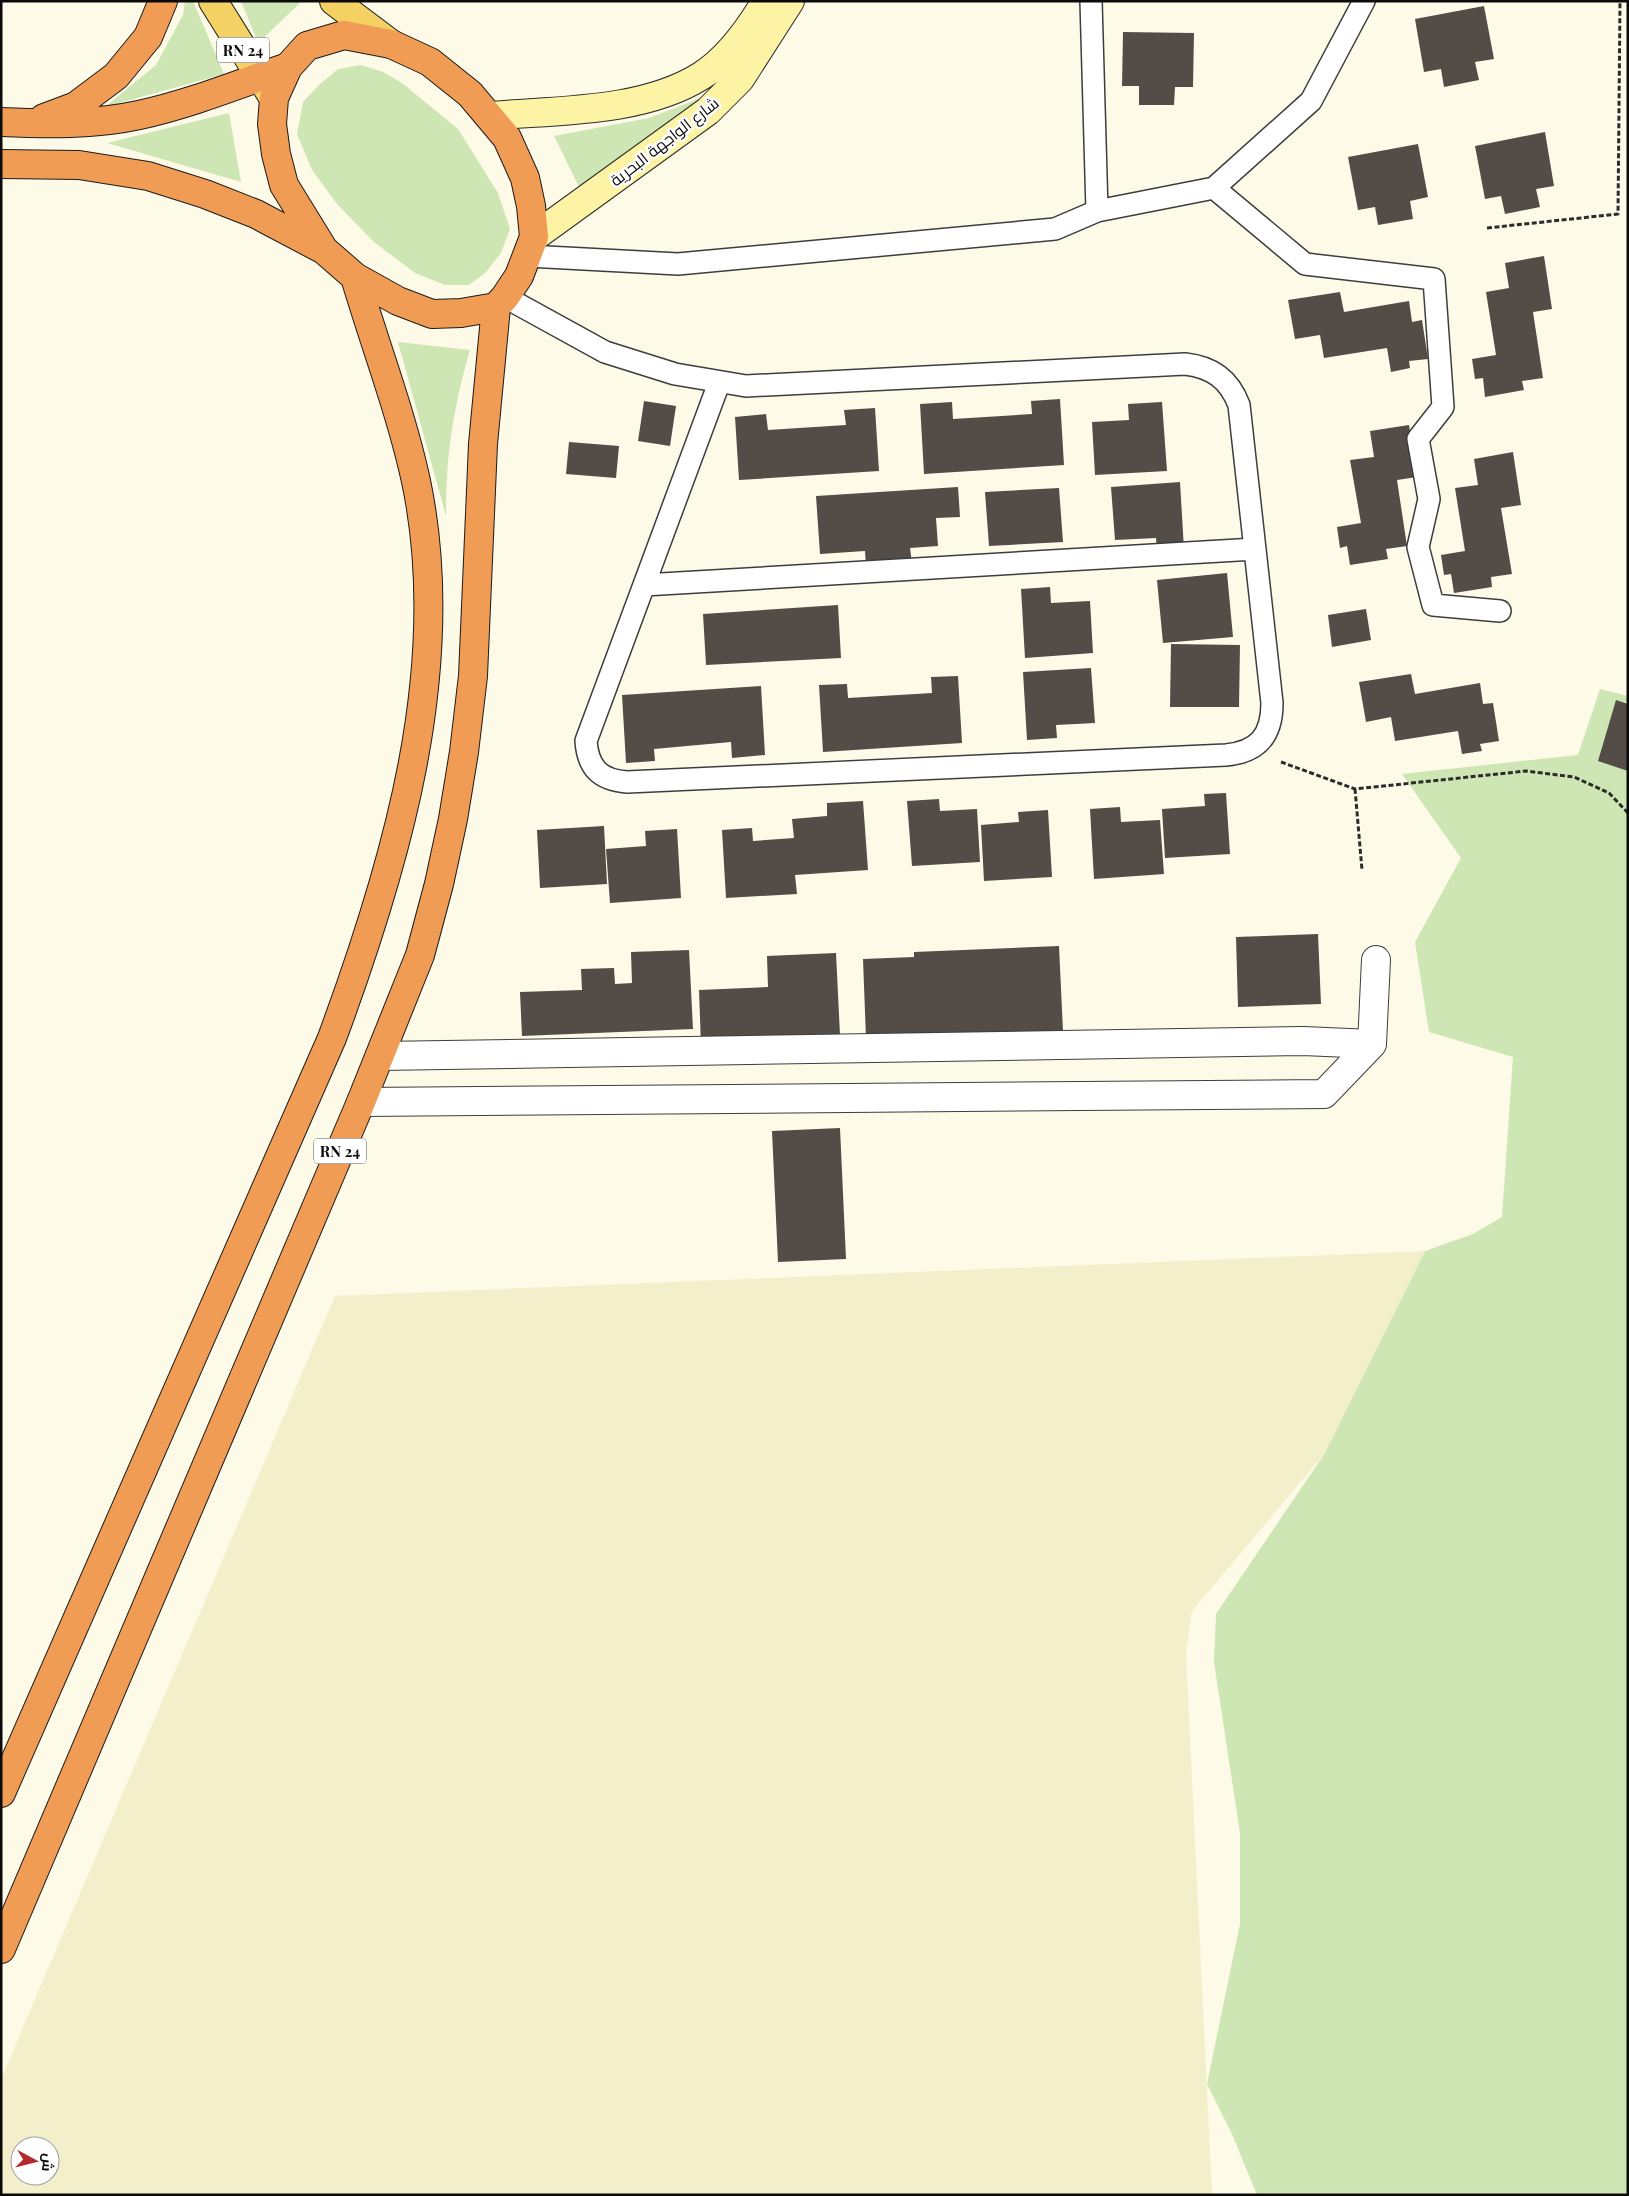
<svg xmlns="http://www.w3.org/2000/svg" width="1629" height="2196" font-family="'Playfair Display',Cairo,serif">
  <rect width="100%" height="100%" fill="#fefae8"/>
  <path fill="#f2efca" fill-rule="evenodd" d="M1425,1251L1325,1453L1192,1611L1186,1653L1212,2195H1V2079L335,1296ZM20,2146H50V2176H20Z"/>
  <path fill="#cee6b4" d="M185,1H193L224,74L105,107L156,65L183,15Z
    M241,1H297L300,3L258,43Z
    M361,65L383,72L402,83L458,129L498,193L510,229L501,253L485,273L469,285H445L415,273L374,242L337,204L312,170L297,134L303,102L320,84L338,69Z
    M708,95L579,187L554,136L649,118Z
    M229,113L241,182L107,143Z
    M398,342L470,350C453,409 446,455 446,516Z
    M1600,689L1628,696V2195H1257L1232,2134L1207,2084L1240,1924V1833L1214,1662L1216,1614L1325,1453L1425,1251L1473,1234L1502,1217L1513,1057L1429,1032L1415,942L1461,858L1402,774L1578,755Z"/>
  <path fill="#534c47" d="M1484,6L1494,59L1475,62L1479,80L1444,87L1441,69L1424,72L1415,19Z
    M1123,32L1194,33L1193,87H1175L1174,105H1139V86H1122Z
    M1545,132L1554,186L1536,189L1540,207L1505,214L1501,196L1485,199L1475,146Z
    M1418,144L1428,197L1410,201L1413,219L1378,225L1375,207L1358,210L1348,157Z
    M1544,256L1552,309L1533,312L1543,378L1522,381L1524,390L1485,397L1483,378L1475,379L1472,359L1496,355L1486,292L1509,288L1505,263Z
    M1340,292L1344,312L1409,301L1412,322L1422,320L1428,359L1409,361L1410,368L1391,372L1387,348L1324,358L1320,335L1295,339L1288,300Z
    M1060,399L1064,465L924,474L920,404L952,402L953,419L1032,414L1031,401Z
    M644,401L676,406L670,446L638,441Z
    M1162,402L1167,471L1095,475L1092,422L1129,420L1128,404Z
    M875,408L879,471L739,480L735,417L766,414L768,430L846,425L844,410Z
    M1409,425L1417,477L1397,480L1407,546L1386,549L1388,559L1350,565L1347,546L1340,548L1337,527L1361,523L1350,460L1374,457L1370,431Z
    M569,442L619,446L616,478L566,474Z
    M1513,452L1521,505L1501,508L1512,574L1491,577L1492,587L1454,593L1451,574L1444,575L1441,555L1465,551L1455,488L1478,485L1474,459Z
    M1180,482L1184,549L1157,551L1156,538L1115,540L1111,487Z
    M958,487L960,517L936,518L938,546L910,548L912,563L866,566L865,551L820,554L816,496Z
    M1059,488L1063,542L989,546L985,492Z
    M1227,573L1233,637L1163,643L1157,580Z
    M1050,587L1051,603L1090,601L1093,653L1025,658L1021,589Z
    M838,605L841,658L706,665L703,614Z
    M1366,609L1371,640L1332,647L1328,615Z
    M1171,644L1240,645L1239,707H1170Z
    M1091,668L1095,723L1056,725L1057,738L1027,740L1023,672Z
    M1411,674L1415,694L1480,683L1483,704L1493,703L1499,741L1480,744L1482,751L1462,754L1458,731L1395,741L1391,717L1366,722L1359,682Z
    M958,676L962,743L823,752L819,685L847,684L848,698L932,693L931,677Z
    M761,686L765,755L732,758L731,742L654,749L655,761L626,763L622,695Z
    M1616,700L1628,704V771L1598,761Z
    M1226,793L1230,854L1165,858L1162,809L1205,806L1204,794Z
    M939,799L940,811L977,809L980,862L912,866L907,801Z
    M863,801L868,870L795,875L797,894L726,898L722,830L752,828L753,841L794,838L792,819L827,816V803Z
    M1120,807L1121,822L1160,820L1164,874L1094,879L1090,809Z
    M1048,810L1052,877L984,881L981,825L1019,822L1018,812Z
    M604,826L607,884L540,888L537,830Z
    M677,829L681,898L610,903L606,849L646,846L645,831Z
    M1318,934L1321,1004L1238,1007L1236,937Z
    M1059,946L1063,1031L866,1038L863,959L914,957V952Z
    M689,950L693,1029L522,1036L520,992L582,990L581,969L614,968L615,984L632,983L631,952Z
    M836,953L840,1035L701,1046L699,990L768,987L767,956Z
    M840,1128L846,1259L778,1262L772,1131Z"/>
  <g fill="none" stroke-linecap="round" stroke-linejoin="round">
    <defs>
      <path id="lane" d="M1091,1L1097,211
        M1214,188L1305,264L1434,279L1443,407L1418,439L1429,499L1418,547L1433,605L1500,611
        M528,256L678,264L1055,229L1097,211L1214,188L1311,101L1364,1
        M505,297L605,352L675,374L746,386L1185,364C1212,367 1229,379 1239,405L1272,703C1272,736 1258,752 1226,755L627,782C600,780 588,768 586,741L719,383
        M644,585L1255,549"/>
      <path id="street" d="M1372,1044L1376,960
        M361,1102L1324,1094L1372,1044L1303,1041L380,1056"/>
      <path id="secondary" d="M489,116C556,110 642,113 701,76C728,59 750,28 766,1
        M534,237L708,111L740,79L790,1"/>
      <path id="primary" d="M213,1L273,97
        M334,1L391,44"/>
      <path id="highway" d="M44,118L76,106L116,76L148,37L163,1
        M1,122C47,124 94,125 139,115C190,104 239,84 288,67
        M1,164L79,165L148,176L205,194L256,214L324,250L355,277L398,301L432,314L461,313L496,307L505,297L519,276L534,237L531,206L525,178L507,138L470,94L430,62L391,44L344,35L307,46L288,67L274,98L272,124L276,154L284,185L324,250
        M1,1793L332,1038C396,865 455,667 416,481C401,412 375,345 355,277
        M1,1949L361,1102L420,955L439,884L453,819L464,752L473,676L483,444L496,307"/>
    </defs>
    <use href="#lane" stroke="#3d3d3d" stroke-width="24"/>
    <use href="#street" stroke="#3d3d3d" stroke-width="30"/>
    <use href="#secondary" stroke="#2c2c2c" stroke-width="30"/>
    <use href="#primary" stroke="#1b1b1b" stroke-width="30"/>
    <use href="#highway" stroke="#1b1b1b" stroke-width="30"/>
    <path stroke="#2c2c2c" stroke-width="3" stroke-dasharray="5 2.5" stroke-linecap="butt" d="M1487,228L1618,214L1620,1
      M1281,762L1355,789L1526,771L1574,777L1609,793L1628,813
      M1355,789L1362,870"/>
    <use href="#lane" stroke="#fff" stroke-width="21"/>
    <use href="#street" stroke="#fff" stroke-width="28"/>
    <use href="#secondary" stroke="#fcf3a5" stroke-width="28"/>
    <use href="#primary" stroke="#f4d163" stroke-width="28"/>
    <use href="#highway" stroke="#f09c55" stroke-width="28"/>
  </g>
  <g text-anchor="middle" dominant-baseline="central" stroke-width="5" stroke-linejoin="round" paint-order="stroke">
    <g fill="#fff" stroke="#545454" stroke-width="1">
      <rect x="217" y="37.5" width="52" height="25" rx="4"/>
      <rect x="314" y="1138.5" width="52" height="25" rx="4"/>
    </g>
    <g font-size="15" font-weight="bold" fill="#0a0a0a">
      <text x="243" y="50">RN 24</text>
      <text x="340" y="1151">RN 24</text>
    </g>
    <g font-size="16" fill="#0a0a0a" stroke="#fff">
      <text transform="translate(664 141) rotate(-38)">شارع الواجهة البحرية</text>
    </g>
  </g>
  <rect width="1629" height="2196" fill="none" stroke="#0a0a0a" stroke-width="5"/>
  <g transform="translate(35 2161) rotate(97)"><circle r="24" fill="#ffffff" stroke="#9d9d9d"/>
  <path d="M0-4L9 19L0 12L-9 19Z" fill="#b5282f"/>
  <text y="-8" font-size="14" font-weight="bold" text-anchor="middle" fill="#0a0a0a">ش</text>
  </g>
</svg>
